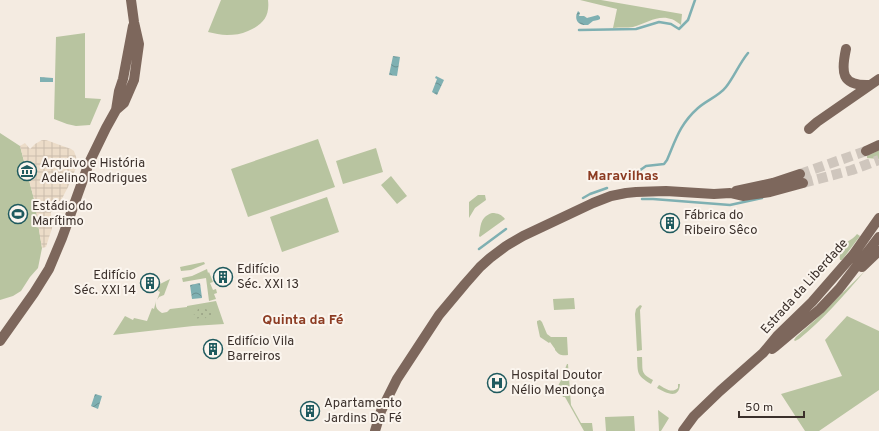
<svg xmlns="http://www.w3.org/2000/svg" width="879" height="431" font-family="Overpass,sans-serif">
  <defs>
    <pattern id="park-dots" width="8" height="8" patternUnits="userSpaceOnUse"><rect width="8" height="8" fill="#b8c4a0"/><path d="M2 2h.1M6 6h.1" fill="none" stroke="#97a083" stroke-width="1.8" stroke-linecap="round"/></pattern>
    <pattern id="plaza-grid" width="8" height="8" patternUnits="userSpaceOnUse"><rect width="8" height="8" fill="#ecdcc8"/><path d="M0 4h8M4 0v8" fill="none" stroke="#cbbdac"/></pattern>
    <pattern id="water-waves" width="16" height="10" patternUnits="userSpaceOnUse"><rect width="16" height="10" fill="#7fb0b2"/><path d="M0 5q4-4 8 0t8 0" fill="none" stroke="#699091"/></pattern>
  </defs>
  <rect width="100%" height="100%" fill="#f4ebe1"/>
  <path fill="#b8c4a0" d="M221,0H268C270,16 263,25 248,31C241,34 235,35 227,35C221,35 214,33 208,32Z
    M580,0H601L682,14L681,25C664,10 650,22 633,27C627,28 620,27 613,28L617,9Z
    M85,33V98L101,99L90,125L76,126L67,124L54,119L56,37Z
    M0,133L20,146L34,199L42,248L38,268L30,277L21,291L13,296L0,300Z
    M318,139L335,187L248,217L231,169Z
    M376,148L383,172L343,184L336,161Z
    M879,150V159L867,158V156Z
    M391,176L407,196L397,204L381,185Z
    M478,195H485L486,200L475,208L469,218V202Z
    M327,197L339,232L282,252L270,217Z
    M492,213C498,213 502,215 505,219L480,237L479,236C481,225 480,217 492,213Z
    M857,234L860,236L842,260H840C837,241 848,245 857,234Z
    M204,262L205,264L191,270L181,271L180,267Z
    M207,269L208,273L209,272L213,282L210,283L213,290L216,289L217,293L214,294L216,299L209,301L206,278L183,282L182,278L192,276Z
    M865,271C844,295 824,319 799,339L795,341L794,340L796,337L814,321Z
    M170,279L164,295L159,297L157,300L160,292L158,291L160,284Z
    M574,298L575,309L554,310L553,299Z
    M156,301C155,307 157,310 162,313L167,312L170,309L187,307V306L216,301L224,324L193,326L113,335L125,316L133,320L134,318L147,321L152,308L154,309Z
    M640,305L642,306L640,310L642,350L637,351L635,314L636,309Z
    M847,316L879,331V390L819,431H805L781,394L842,376L825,340Z
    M540,320L542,322L547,334L551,337H567L568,355C562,356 559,355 555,350V349L550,342L549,343L540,337L537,323V321Z
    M637,357H642C643,371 640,373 653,380L651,384C636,375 638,373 637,357Z
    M567,364H568L571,405L581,423H592L593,431H584L565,397H563C555,383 559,387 564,374C565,371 565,368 567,364Z
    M678,384H680C679,400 666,393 657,388L659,385C665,388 671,394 678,388Z
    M658,410L669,418L661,431H659Z
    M634,416L635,431H606L605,417Z"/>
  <path fill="url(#park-dots)" d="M200,308L206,309L208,311C211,310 212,310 214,313L213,315L210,317L207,316C205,320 202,320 198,318L196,320L193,319L192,318L193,315L196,314L198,309Z"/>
  <path fill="url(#plaza-grid)" d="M42,140H46L71,149L74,151L78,163L68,187L55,212H51V216H53L52,228L46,247L42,248L34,199L20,146L25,143L30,149L35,144Z"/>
  <path fill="url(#water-waves)" d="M578,11L580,13L579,16H584L587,18L598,15L600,17V19L598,20L593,21L588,25C579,26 573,20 578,11Z
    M393,56L400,57L397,76L389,75Z
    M436,76L444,80L437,95L432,92L437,79L435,78Z
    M40,77L53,78V82H40Z
    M200,283L202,298L192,299L190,285Z
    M95,394L102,396L98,409L91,406Z"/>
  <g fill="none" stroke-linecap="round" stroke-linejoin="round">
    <path stroke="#7fb0b2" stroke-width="2.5" d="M579,30L636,29L659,22L671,24L679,29L688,20L695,0
      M636,173L646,166L664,164L667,160C676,139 680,124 698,108C707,100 719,96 726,87C734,77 739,64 748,53
      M583,198L590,194L607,188
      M642,199H653L730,205L762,198
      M479,249L506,229"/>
    <path stroke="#cfc6bd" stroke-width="10" stroke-dasharray="10 5" stroke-linecap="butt" d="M800,174L866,151
      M803,183L852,170L879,160"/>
    <path stroke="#7d675c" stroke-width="10" d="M846,49C841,72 841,86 869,85
      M116,110L119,91L123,79L133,26
      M809,129L817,122L879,79
      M866,151L879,145
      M736,191L773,183L800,174
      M862,267L879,251
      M0,341L34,293L49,269L62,238L89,163L106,128L116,110L124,103L134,80L139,44L134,22L131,0
      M772,349L776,346L820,309L839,289L879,237
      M375,431L381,411L397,379L439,315L465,284L480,267L490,258L506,246L523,236L593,203L611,196L626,193L636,192L666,191L714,194L730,193L743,196L749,195L770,192L803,183
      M683,431L694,416L720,391L763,353L778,335L812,302L853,255L879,218"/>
  </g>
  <defs>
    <symbol id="museum-ring" viewBox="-11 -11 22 22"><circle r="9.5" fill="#fbf5ee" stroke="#1f5a5e" stroke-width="1.5"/><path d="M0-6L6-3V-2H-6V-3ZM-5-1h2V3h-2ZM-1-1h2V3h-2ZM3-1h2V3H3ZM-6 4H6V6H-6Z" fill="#1f5a5e"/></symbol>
    <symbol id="stadium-ring" viewBox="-11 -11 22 22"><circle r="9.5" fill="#fbf5ee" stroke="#1f5a5e" stroke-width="1.5"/><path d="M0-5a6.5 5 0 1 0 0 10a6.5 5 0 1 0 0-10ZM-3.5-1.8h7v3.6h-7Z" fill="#1f5a5e"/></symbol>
    <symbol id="building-ring" viewBox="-11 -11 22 22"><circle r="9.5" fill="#fbf5ee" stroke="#1f5a5e" stroke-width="1.5"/><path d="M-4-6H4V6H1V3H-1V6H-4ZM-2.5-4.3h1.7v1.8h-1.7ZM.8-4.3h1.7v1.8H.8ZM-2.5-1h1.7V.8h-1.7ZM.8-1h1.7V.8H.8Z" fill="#1f5a5e"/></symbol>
    <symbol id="hospital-ring" viewBox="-11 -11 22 22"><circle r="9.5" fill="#fbf5ee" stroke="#1f5a5e" stroke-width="1.5"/><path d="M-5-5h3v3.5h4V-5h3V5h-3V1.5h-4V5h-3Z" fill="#1f5a5e"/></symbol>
  </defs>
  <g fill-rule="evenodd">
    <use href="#museum-ring" x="16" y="160" width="22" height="22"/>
    <use href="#stadium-ring" x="7" y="203" width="22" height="22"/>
    <use href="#building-ring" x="659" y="212" width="22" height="22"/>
    <use href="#building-ring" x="212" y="266" width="22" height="22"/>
    <use href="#building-ring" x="139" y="272" width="22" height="22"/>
    <use href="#building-ring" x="202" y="338" width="22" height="22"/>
    <use href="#hospital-ring" x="486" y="372" width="22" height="22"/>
    <use href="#building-ring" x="299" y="400" width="22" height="22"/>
  </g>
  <g text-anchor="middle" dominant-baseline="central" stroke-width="4" stroke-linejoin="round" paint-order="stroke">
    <g font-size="13" fill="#3b302b" stroke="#fbf5ee" text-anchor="start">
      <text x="41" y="164">Arquivo e História<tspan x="41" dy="15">Adelino Rodrigues</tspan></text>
      <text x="32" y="207">Estádio do<tspan x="32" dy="15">Marítimo</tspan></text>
      <text x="684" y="216">Fábrica do<tspan x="684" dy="15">Ribeiro Sêco</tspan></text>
      <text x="237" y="270">Edifício<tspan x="237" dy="15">Séc. XXI 13</tspan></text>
      <text x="136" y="276" text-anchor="end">Edifício<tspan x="136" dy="15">Séc. XXI 14</tspan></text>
      <text x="227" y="342">Edifício Vila<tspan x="227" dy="15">Barreiros</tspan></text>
      <text x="511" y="376">Hospital Doutor<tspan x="511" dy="15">Nélio Mendonça</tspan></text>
      <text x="324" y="404">Apartamento<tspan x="324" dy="15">Jardins Da Fé</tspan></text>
    </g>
    <g font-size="13" fill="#3b302b" stroke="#fbf5ee">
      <text transform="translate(805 287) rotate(-48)">Estrada da Liberdade</text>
    </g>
    <g font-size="14" font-weight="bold" fill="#8c3b22" stroke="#fbf5ee">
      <text x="623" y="176">Maravilhas</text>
      <text x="303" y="320">Quinta da Fé</text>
    </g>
  </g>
  <path d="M739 411v6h65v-6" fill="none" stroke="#3b302b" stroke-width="2"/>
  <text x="745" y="411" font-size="12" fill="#3b302b" stroke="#fbf5ee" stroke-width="3" paint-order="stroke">50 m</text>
</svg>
